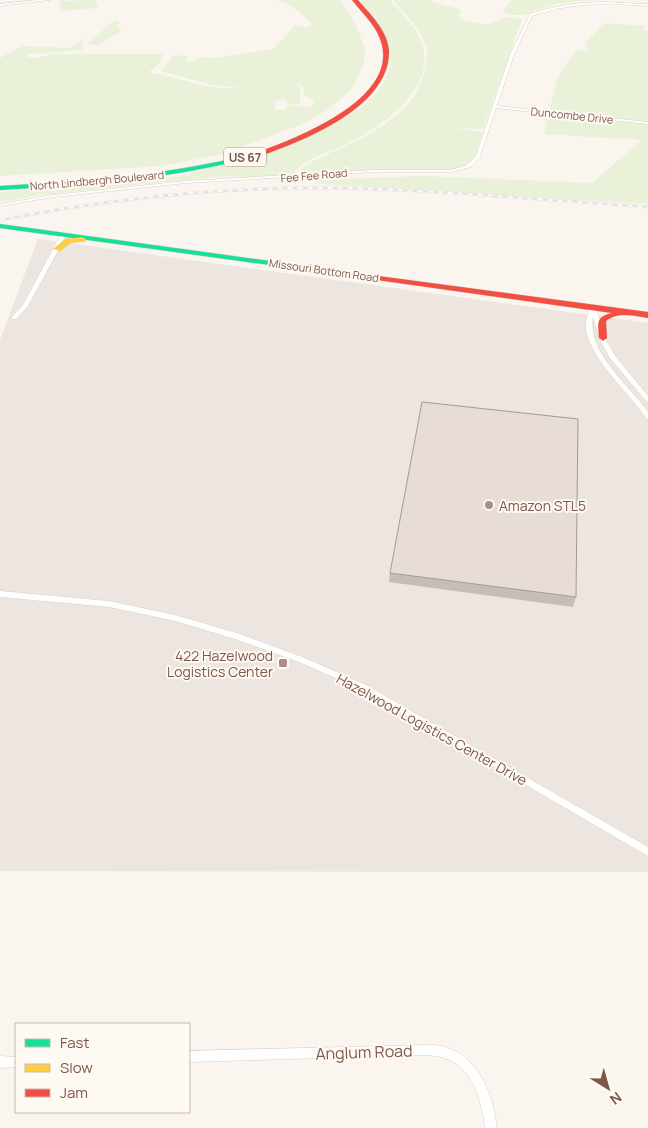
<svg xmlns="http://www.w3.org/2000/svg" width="648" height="1128" font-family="Manrope,sans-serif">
  <rect width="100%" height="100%" fill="#faf5ef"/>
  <path fill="#ede5df" d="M38,239L648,323V872L0,871V340Z"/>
  <path fill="#e9f1d9" d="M96,0L98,8L61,11L59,1Z
    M277,0H340L356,25L365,49L364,63L354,86L344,96L327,110L305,123L223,154L161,166L0,176V58L23,46L70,48L84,39L81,46L83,50L28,54L27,57L38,58L53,54H163L161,62L148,73C173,74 194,86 219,88C244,89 271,81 296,85L300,87L301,94L299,104L288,105L286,100L275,101V110H286L287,106L313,107L314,99L306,97L302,86L296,84L237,87L211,85L161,71L174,55L187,56V61L193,62L200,57L215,58L274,49L295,25L307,28L312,24L292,6Z
    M369,0H390C400,12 414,24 420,39C442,88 378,129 342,146C326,154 302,158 293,175L256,178L229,176L155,183L35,196L0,202V192L126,183L190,175L189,173C238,161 401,124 390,51C387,31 373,17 361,2Z
    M393,0H427L461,10L459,16L460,19C468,20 480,25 488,24C502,23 502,12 522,20L483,129L449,127L483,132L474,160L456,169H380L301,175L300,172L303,167C345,142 410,128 424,73C427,63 429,54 425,43C419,27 404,13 393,0Z
    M512,0H591L555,4L523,15H511L502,12Z
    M114,21L120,22L116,26L122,31L97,46L88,43Z
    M604,23L646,26L643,29L648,31V204L319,184L312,180L422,176L592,183L642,140L544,134L557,79L576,50L587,51L586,42Z"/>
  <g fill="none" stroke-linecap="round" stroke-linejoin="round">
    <defs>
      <path id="street" d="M38,0H50L0,6V4Z
        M603,2L648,4V6C609,3 570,2 532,16L514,55L497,106L648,122V124L496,108L480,157L471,167L451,172H374L186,183L53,197L0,206V204L53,195L186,181L374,170H451L467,165L476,156L510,55L530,14C554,6 577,2 603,2Z
        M64,232L67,234L28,306L16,319H12V317L23,305L61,234Z
        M592,305L596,308L607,342L616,357L648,396V402L646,401L610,358L601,342L593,317C587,350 624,381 643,405L648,412V419L646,418C628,391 593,363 586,330C585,323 588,314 589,307Z
        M0,591L109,601L175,615L240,634L305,658L366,685L648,847V856L360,689L299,662L235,639L175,621L109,607L0,597Z
        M428,1045C435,1045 441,1045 448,1048C481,1060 493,1096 497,1128H485C482,1102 473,1066 444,1058C439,1056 433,1056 428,1055L189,1062V1051Z
        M0,1056L16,1057V1067L0,1068Z"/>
      <path id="fast" d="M252,154L255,156L254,157C171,179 86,185 0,190V186C85,181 169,175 252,154Z
        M0,224L306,266L310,268L306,270L0,228Z"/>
      <path id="slow" d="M82,237L86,239L85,241L70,243L60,251L53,249L65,239Z"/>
      <path id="jam" d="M352,0H358C370,14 388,31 389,51C390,101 321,133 282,148C272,151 260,158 250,157V155C290,141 396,102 382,45C378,27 363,14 352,0Z
        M303,266L648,312V318C634,316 618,311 606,321L607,338L603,341L599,338C598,323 595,317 612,313L306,270H303Z"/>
    </defs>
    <use href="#street" stroke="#d9d0cc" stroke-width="1"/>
    <use href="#fast" stroke="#dbd2cc" stroke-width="1"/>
    <use href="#slow" stroke="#dbd2cc" stroke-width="1"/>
    <use href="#jam" stroke="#dbd2cc" stroke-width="1"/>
    <use href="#street" fill="#fefefd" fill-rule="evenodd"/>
    <use href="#fast" fill="#16e098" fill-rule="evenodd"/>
    <use href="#slow" fill="#ffcf43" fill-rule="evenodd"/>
    <use href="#jam" fill="#f24e42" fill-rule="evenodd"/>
    <defs>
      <path id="rail" d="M0,220C108,199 217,187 327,188C434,189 541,200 648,207"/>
    </defs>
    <use href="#rail" stroke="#e6e3e6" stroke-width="3"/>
    <use href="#rail" stroke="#fff9f3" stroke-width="2" stroke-dasharray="5" stroke-linecap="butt"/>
  </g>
  <path fill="#c7bdb8" d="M390,573L576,597L573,607L389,582Z"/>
  <path fill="#e7dcd6" stroke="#a29a96" d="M422,402L578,419L576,597L390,573Z"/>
  <g fill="#a98e84" stroke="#fff9f3" stroke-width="2">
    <circle cx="489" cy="505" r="5"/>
    <rect x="278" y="658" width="10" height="10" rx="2.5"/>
  </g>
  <g text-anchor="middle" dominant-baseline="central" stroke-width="4" stroke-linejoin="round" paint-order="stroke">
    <g font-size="11" fill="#7d574a" stroke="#fff9f3">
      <text transform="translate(572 115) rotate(6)">Duncombe Drive</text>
      <text transform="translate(314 175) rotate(-5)">Fee Fee Road</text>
      <text transform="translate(97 180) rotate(-5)">North Lindbergh Boulevard</text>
      <text transform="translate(324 270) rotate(8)">Missouri Bottom Road</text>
    </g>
    <rect fill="#fff9f3" stroke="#a4887d" stroke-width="1" x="224" y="147.5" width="42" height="19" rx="4"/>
    <g font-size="12" font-weight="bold" fill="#7d574a">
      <text x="245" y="157">US 67</text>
    </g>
    <g font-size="14" fill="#7d574a" stroke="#fff9f3" text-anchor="start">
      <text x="499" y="505">Amazon STL5</text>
      <text x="273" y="655" text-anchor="end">422 Hazelwood<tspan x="273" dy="16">Logistics Center</tspan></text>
    </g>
    <g font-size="14" fill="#7d574a" stroke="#fff9f3">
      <text transform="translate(432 729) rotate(29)">Hazelwood Logistics Center Drive</text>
    </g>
    <g font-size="16" fill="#7d574a" stroke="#fff9f3">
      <text transform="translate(364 1052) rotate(-2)">Anglum Road</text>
    </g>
  </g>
  <rect x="15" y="1023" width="175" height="90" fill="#fff9f3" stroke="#cbb8af"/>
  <rect x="25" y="1039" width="25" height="8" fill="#16e098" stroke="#cbb8af"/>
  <text x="60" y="1048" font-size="15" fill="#7d574a">Fast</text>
  <rect x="25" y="1064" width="25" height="8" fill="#ffcf43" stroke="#cbb8af"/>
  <text x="60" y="1073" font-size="15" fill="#7d574a">Slow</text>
  <rect x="25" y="1089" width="25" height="8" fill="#f24e42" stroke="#cbb8af"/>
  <text x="60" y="1098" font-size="15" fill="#7d574a">Jam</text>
  <g transform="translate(608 1088) rotate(143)" stroke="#fff9f3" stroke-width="4" paint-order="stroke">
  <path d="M0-4L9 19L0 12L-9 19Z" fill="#7d574a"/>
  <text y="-8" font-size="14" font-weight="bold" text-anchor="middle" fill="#7d574a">N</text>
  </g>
</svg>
